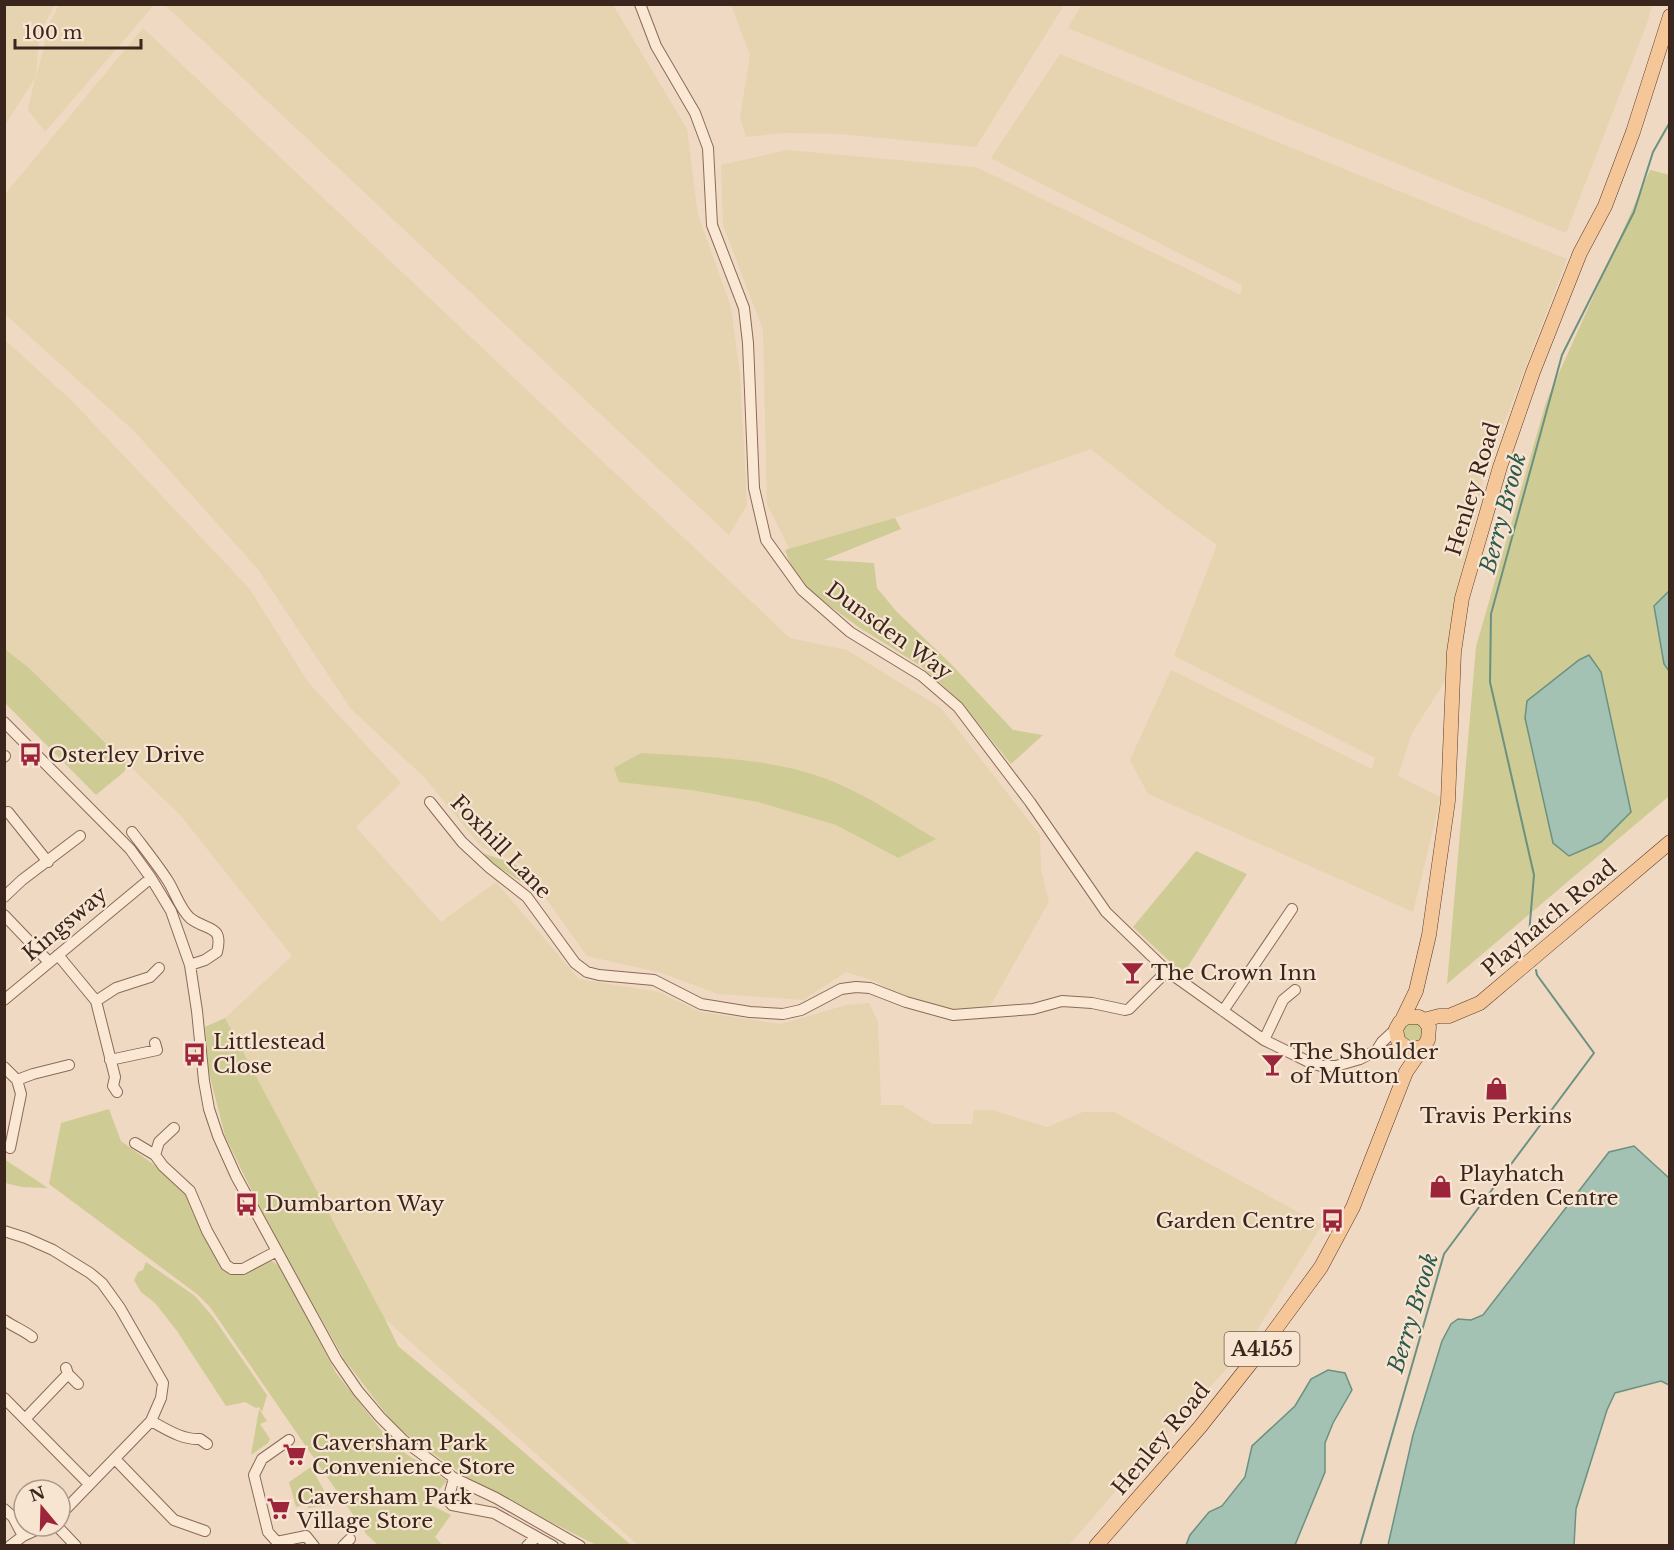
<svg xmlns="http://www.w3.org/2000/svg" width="1674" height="1550" font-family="'Libre Baskerville',serif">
  <rect width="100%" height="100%" fill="#f0d9c2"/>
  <path fill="#e6d3af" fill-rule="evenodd" d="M5,4L55,5L39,34L36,78L50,22L59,5H154L45,132L28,110L35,78L5,125Z
    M1082,4H1652V5L1647,24L1566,233L1068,28Z
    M165,5H613L687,129L698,215L731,307L740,374L747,505L729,535Z
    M731,5H1064L976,147L839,134L785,133L746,137L740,118L750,55Z
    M143,28L790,638L847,650L941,708L1040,835L1041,869L1049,902L989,1008L952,1010L897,994L875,981L846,972L803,1000L718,994L662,973L587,956L522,865L481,847L425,778L351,709L257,568L135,432L6,315L5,312V194ZM819,776L872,801L935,839L897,858L836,825L758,802L691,790Z
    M1060,54L1567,259L1485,473L1451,623L1447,678L1412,733L1398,776L1441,797L1413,912L1148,794L1130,760L1171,670L1372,769L1375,758L1174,656L1217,545L1168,510L1091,449L792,554L767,504L763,330L723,225L721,165L787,150L976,167L1241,295L1242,285L991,158Z
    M4,339L73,402L249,588L308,682L401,783L356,827L441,922L496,882L579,979L659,992L701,1012L781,1024L846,1005L869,1003L878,1022L881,1105H902L932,1124H972L974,1110H992L1047,1127L1083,1112H1114L1322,1225L1246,1348L1155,1446L1069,1545H638L385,1319L225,1018L292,956L181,816L29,668L5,649Z"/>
  <path fill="#cecb95" d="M1650,170L1670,175L1669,796L1447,984L1476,647L1546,402Z
    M895,518L901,529L824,560L874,563L877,588L896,611L950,663L1013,730L1043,735L1011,764L958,699L921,666L860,628L797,582L785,550Z
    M5,649L29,668L127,764L125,771L96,795L5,703Z
    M641,753C700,757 762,757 818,776C860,790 898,817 936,839L898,858L836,825L758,802L691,790L619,782L614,768Z
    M1196,851L1247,874L1183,974L1133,927Z
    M483,853L516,865L529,882L526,885L486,859Z
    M225,1018L385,1319L398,1346L496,1428L631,1545H596L476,1484L396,1427L344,1359L271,1230L225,1136L209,1073L205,1027Z
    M1403 1033a10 10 0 1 1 20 0a10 10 0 1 1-20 0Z
    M109,1109L121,1141L182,1185L223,1267L272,1261L280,1267L336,1373L393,1445L447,1481L433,1497V1506L451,1515L435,1537L442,1545H378L367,1535L210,1307L197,1294L49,1184L61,1123Z
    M4,1159L48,1188L22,1187L5,1183Z
    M146,1262L195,1296L213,1317L267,1395L262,1412L259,1407L256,1408L245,1402L226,1406L177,1331L155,1303L141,1292L134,1280L138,1272L143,1270Z
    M259,1409L267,1421L260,1424L270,1439L268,1443L251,1455Z
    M311,1467L332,1505L308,1508L307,1504L296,1507L289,1482Z"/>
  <path fill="#a4c2b4" stroke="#6b9180" stroke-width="1.5" d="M1669,591V671L1664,664L1654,606Z
    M1589,655L1601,672L1631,812L1601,842L1569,856L1553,843L1525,718L1527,701L1579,660Z
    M1634,1146L1669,1178V1385L1661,1381L1615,1393L1607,1410L1576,1509L1574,1545H1388L1413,1435L1442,1341L1451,1324L1458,1319L1471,1320L1483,1315L1609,1152Z
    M1328,1370L1345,1373L1352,1390L1333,1423L1325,1443V1472L1295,1545H1186L1190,1535L1209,1512L1222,1506L1245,1477L1252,1446L1295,1406L1311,1379Z"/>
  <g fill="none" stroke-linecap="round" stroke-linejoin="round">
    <path stroke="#6b9180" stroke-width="2" d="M1529,934L1534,875L1490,682L1491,614L1562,355L1634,212L1653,152L1670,122
      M1360,1546L1444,1254L1594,1053L1537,975L1536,970"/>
    <defs>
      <path id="minor" d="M640,4L656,46L695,113L708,148L712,225L744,308L748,343L754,488L766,540L802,590L850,632L922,676L958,707L1030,802L1106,912L1167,971L1264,1040L1309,1062L1321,1066H1336L1360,1059L1377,1050L1387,1051L1403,1047
        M4,722L130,849L151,878L171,911L190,965L197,1011L204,1081L209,1109L218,1136L236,1176L277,1251L336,1359L358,1391L380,1417L403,1440L454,1478L496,1498L580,1546
        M4,757L5,756
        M430,802L462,842L490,868L527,897L575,963L587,972L599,975L654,980L701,1004L750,1012L783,1014L801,1010L841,989L856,987L870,988L906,1002L953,1015L1033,1009L1062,1001L1092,1003L1125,1010L1129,1009L1167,971
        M8,812L48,862
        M132,832C144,848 157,864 168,881C175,892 180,909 190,918C206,931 224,924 217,952L205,960L190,965
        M4,897L22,880L80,836
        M4,915L49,962
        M58,955L96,1001L115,1077L113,1086L117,1092
        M4,1000L151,878
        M96,1001L116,988L150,977L159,968
        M1223,1011L1292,909
        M1264,1040L1283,1000L1295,990
        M1377,1050L1382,1042L1396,1029
        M110,1060L157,1050L155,1043
        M4,1067L17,1080L21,1094L10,1148
        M17,1080L33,1074L69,1065
        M135,1143L155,1155L163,1166L190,1191L207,1231L226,1265L232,1269H243L277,1251
        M155,1155L159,1142L174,1128
        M4,1231L26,1238L53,1250L90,1273L102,1283L120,1308L163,1383L161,1398L151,1421L60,1515
        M4,1320C14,1327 23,1330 32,1337
        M68,1374L78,1384
        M4,1398L89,1484
        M25,1419L68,1374L66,1368
        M151,1421C166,1429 182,1440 200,1439L207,1444
        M289,1440L262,1459L254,1475L268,1532L277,1542L306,1536L314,1546
        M115,1459L174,1520L205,1531
        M454,1478L448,1500L452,1505L494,1513L553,1546
        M4,1509L13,1517L23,1536
        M57,1526L76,1546
        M10,1546L23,1536L45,1526
        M343,1546L350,1539
        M527,1546L536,1537"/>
      <path id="major" d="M1402,1020L1416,991L1429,935L1448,801L1454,652L1462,598L1500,467L1533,372L1580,253L1605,206L1633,132L1670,16
        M1424,1020L1439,1016H1449L1480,1003L1670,842
        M1096,1546L1200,1427L1250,1364L1321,1267L1353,1207L1406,1072L1428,1040L1429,1027L1424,1020L1419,1017H1406L1400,1022L1396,1029L1398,1041L1409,1049L1423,1047"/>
    </defs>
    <use href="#minor" stroke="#8a6a58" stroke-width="12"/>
    <use href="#major" stroke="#58392d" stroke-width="15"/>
    <use href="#minor" stroke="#fae8d5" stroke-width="10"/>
    <use href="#major" stroke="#f5c698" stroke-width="14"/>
  </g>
  <defs>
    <symbol id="bus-bare" viewBox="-9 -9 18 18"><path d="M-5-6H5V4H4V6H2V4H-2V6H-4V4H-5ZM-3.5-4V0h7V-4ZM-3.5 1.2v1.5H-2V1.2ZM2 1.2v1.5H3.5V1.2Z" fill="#9c253c" stroke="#f7e5d2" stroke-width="2.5" paint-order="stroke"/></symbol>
    <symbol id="bar-bare" viewBox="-9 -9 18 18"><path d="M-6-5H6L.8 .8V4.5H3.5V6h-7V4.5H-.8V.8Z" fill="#9c253c" stroke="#f7e5d2" stroke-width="2.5" paint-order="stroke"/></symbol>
    <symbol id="shop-bare" viewBox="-9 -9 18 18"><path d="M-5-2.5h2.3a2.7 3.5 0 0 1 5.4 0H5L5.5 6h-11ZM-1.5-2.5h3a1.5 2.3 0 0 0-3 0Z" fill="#9c253c" stroke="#f7e5d2" stroke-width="2.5" paint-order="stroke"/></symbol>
    <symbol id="supermarket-bare" viewBox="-9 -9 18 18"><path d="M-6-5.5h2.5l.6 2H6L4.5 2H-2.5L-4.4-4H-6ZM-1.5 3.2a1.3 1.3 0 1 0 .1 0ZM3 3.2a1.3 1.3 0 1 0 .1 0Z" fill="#9c253c" stroke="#f7e5d2" stroke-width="2.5" paint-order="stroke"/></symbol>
  </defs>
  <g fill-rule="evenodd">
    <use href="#bus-bare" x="14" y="738" width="33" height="33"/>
    <use href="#bar-bare" x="1116" y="956" width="33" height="33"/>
    <use href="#bus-bare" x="178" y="1038" width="33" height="33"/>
    <use href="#bar-bare" x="1256" y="1048" width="33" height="33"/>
    <use href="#shop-bare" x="1480" y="1072" width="33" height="33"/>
    <use href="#shop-bare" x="1424" y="1170" width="33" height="33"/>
    <use href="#bus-bare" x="230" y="1188" width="33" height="33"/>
    <use href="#bus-bare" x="1316" y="1204" width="33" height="33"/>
    <use href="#supermarket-bare" x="278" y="1438" width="33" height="33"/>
    <use href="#supermarket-bare" x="262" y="1492" width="33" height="33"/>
  </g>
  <g text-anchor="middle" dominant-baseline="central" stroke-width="4.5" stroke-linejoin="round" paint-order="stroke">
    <rect fill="#f7e5d2" stroke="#735f53" stroke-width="1.5" x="1224.5" y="1332" width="75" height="34" rx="4.5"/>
    <g font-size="20" font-weight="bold" fill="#3a261d">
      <text x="1262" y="1349">A4155</text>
    </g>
    <g font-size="21" fill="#3a261d" stroke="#f7e5d2">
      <text transform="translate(1473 489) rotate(-73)">Henley Road</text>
      <text transform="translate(889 631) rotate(36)">Dunsden Way</text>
      <text transform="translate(501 847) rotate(46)">Foxhill Lane</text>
      <text transform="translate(1549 918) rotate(-40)">Playhatch Road</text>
      <text transform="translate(65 924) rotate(-40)">Kingsway</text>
      <text transform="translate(1161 1439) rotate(-50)">Henley Road</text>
    </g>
    <g font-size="21" fill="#3a261d" stroke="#f7e5d2" text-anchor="start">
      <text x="48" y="755">Osterley Drive</text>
      <text x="1151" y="973">The Crown Inn</text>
      <text x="213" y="1042">Littlestead<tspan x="213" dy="24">Close</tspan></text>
      <text x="1290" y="1052">The Shoulder<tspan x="1290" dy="24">of Mutton</tspan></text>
      <text x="1496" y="1116" text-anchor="middle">Travis Perkins</text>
      <text x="1459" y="1174">Playhatch<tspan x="1459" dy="24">Garden Centre</tspan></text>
      <text x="265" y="1204">Dumbarton Way</text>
      <text x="1315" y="1221" text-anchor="end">Garden Centre</text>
      <text x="312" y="1443">Caversham Park<tspan x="312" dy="24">Convenience Store</tspan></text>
      <text x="297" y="1497">Caversham Park<tspan x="297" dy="24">Village Store</tspan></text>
    </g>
    <g font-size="22" font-style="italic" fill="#2c5a4e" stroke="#f7e5d2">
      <text transform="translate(1503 513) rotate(-75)">Berry Brook</text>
      <text transform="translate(1413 1313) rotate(-73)">Berry Brook</text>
    </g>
  </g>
  <rect width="1674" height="1550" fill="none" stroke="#3a261d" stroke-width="12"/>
  <g transform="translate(42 1508) rotate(341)"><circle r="28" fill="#f7e5d2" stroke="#ab998a" stroke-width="1.5"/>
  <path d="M0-4.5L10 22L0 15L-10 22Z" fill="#9c253c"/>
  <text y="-9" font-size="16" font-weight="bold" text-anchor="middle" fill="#3a261d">N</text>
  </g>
  <path d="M15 39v9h126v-9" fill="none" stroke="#3a261d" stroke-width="3"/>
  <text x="24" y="39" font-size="18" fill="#3a261d" stroke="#f7e5d2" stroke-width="4.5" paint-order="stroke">100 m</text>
</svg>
